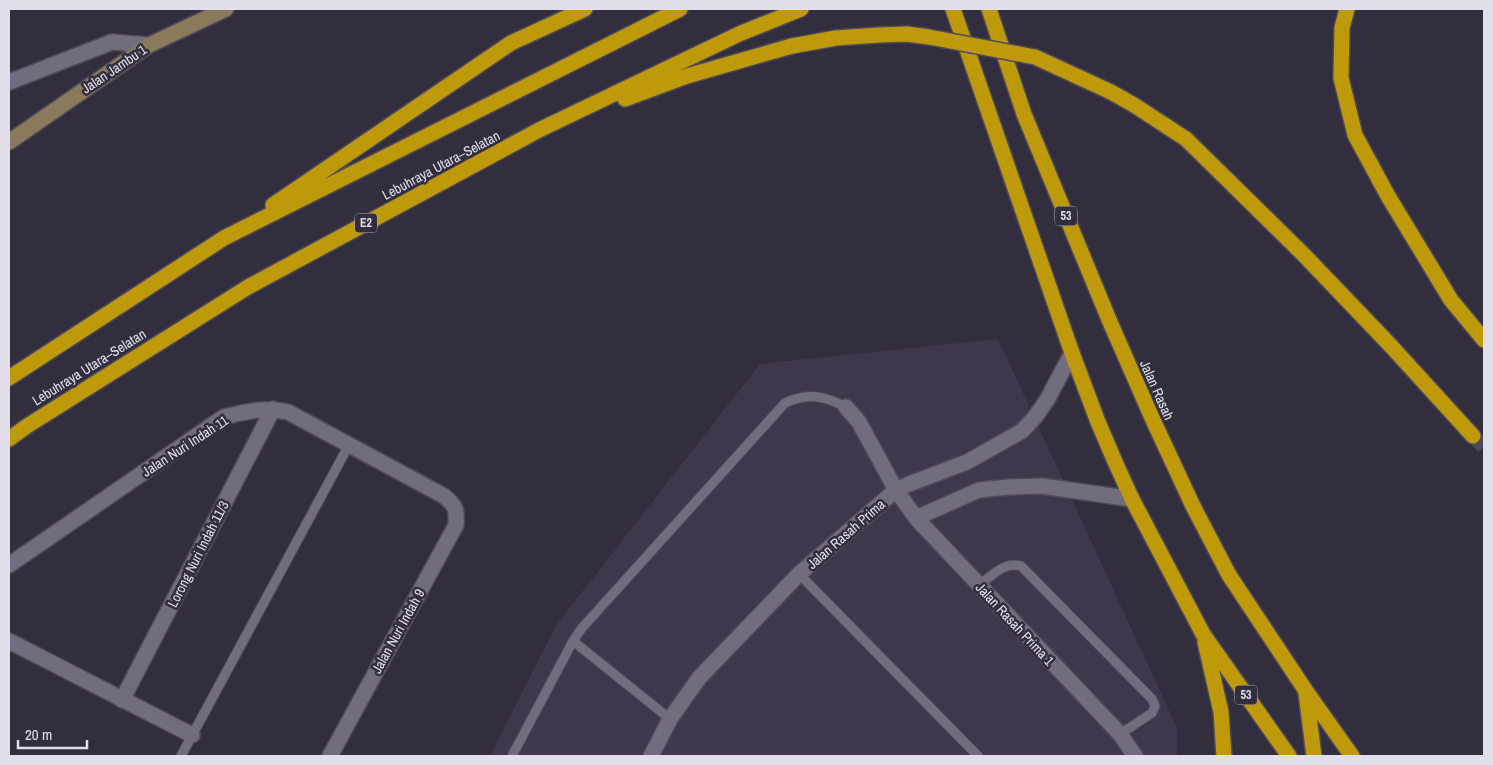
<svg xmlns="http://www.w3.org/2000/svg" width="1493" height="765" font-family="'Archivo Narrow',sans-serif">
  <rect width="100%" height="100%" fill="#332e3e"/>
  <path fill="#3f384d" d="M998,339L1177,728V756H490L557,624L760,364Z"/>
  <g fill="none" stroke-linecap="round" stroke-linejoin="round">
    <path stroke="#4d4958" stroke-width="15" stroke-dasharray="15 8" stroke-linecap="butt" d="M1473,436L1484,447"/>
    <defs>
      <path id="lane" d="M799,574L978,756
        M979,585C992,576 1004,561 1021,566L1152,699L1155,706L1152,713L1120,734
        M573,641L670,719
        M181,756L350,443
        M512,756L573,641L582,628L785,403C808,392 824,396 846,407"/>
      <path id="street" d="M9,82L112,42L149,45
        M846,407L859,422L896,490L916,518L1120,734L1135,756
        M916,518L979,490L1009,487L1042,486L1132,499
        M9,565L224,417C246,411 266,407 288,412L444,496C456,506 457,509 456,525L330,756
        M9,641L192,735
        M122,700L273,409
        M651,756L670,719L699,678L799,574L896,490L909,484L967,462L1022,431L1035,417L1047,400L1072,353"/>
      <path id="secondary" d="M9,142L149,45L226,9"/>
      <path id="highway" d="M953,9L1072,353L1098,422L1116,464L1132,499L1203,634L1289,756
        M989,9L1024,114L1110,322L1153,420L1193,506L1229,575L1306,691L1352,756
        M1347,9L1342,28L1341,78L1355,135L1388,196L1451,300L1484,340
        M1111,92L1134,105L1186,139L1304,255L1391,346L1473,436
        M625,99L687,76L792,46
        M273,205L511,43L585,9
        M9,378L224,238L680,9
        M9,439L27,426L248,287L539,130L739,34L801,9
        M1205,642L1221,712L1224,756
        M1306,693L1314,756"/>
    </defs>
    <use href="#lane" stroke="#4f4a57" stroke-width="11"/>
    <use href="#street" stroke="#4f4a57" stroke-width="18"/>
    <use href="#secondary" stroke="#4f4a57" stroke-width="18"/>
    <use href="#highway" stroke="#4f4a57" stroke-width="18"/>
    <use href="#lane" stroke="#726c7f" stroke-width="9"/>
    <use href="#street" stroke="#726c7f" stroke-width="15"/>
    <use href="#secondary" stroke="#897a5c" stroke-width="15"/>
    <use href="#highway" stroke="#be990a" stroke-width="15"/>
    <defs>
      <path id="highway-bridge" d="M792,46L836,38L879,35L907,34L929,37L1035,57L1111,92"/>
    </defs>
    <use href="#highway-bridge" stroke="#4f4a57" stroke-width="18" stroke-linecap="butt"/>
    <use href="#highway-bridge" stroke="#be990a" stroke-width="15"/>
  </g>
  <g text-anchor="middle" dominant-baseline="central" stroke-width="5" stroke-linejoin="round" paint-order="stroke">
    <g fill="#332e3e" stroke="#aeaab6" stroke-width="1">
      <rect x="1055" y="206.5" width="22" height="19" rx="4"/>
      <rect x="355" y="213.5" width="22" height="19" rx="4"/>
      <rect x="1235" y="685.5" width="22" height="19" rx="4"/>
    </g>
    <g font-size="12" font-weight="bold" fill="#e2dfea">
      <text x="1066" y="216">53</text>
      <text x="366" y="223">E2</text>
      <text x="1246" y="695">53</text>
    </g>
    <g font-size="14" fill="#e2dfea" stroke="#332e3e">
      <text transform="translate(114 69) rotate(-34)">Jalan Jambu 1</text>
      <text transform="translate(441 165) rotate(-28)">Lebuhraya Utara–Selatan</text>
      <text transform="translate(89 367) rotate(-32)">Lebuhraya Utara–Selatan</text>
      <text transform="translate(1157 390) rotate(66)">Jalan Rasah</text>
      <text transform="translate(185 446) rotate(-33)">Jalan Nuri Indah 11</text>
      <text transform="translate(846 534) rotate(-41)">Jalan Rasah Prima</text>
      <text transform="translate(198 554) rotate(-63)">Lorong Nuri Indah 11/3</text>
      <text transform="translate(1015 624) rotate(47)">Jalan Rasah Prima 1</text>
      <text transform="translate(398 631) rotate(-61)">Jalan Nuri Indah 9</text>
    </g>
  </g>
  <rect width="1493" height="765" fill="none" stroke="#e2dfea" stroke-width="20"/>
  <path d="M18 740v8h69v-8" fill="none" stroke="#e2dfea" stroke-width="2.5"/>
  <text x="25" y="740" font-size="15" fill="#e2dfea" stroke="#332e3e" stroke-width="4" paint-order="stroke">20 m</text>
</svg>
